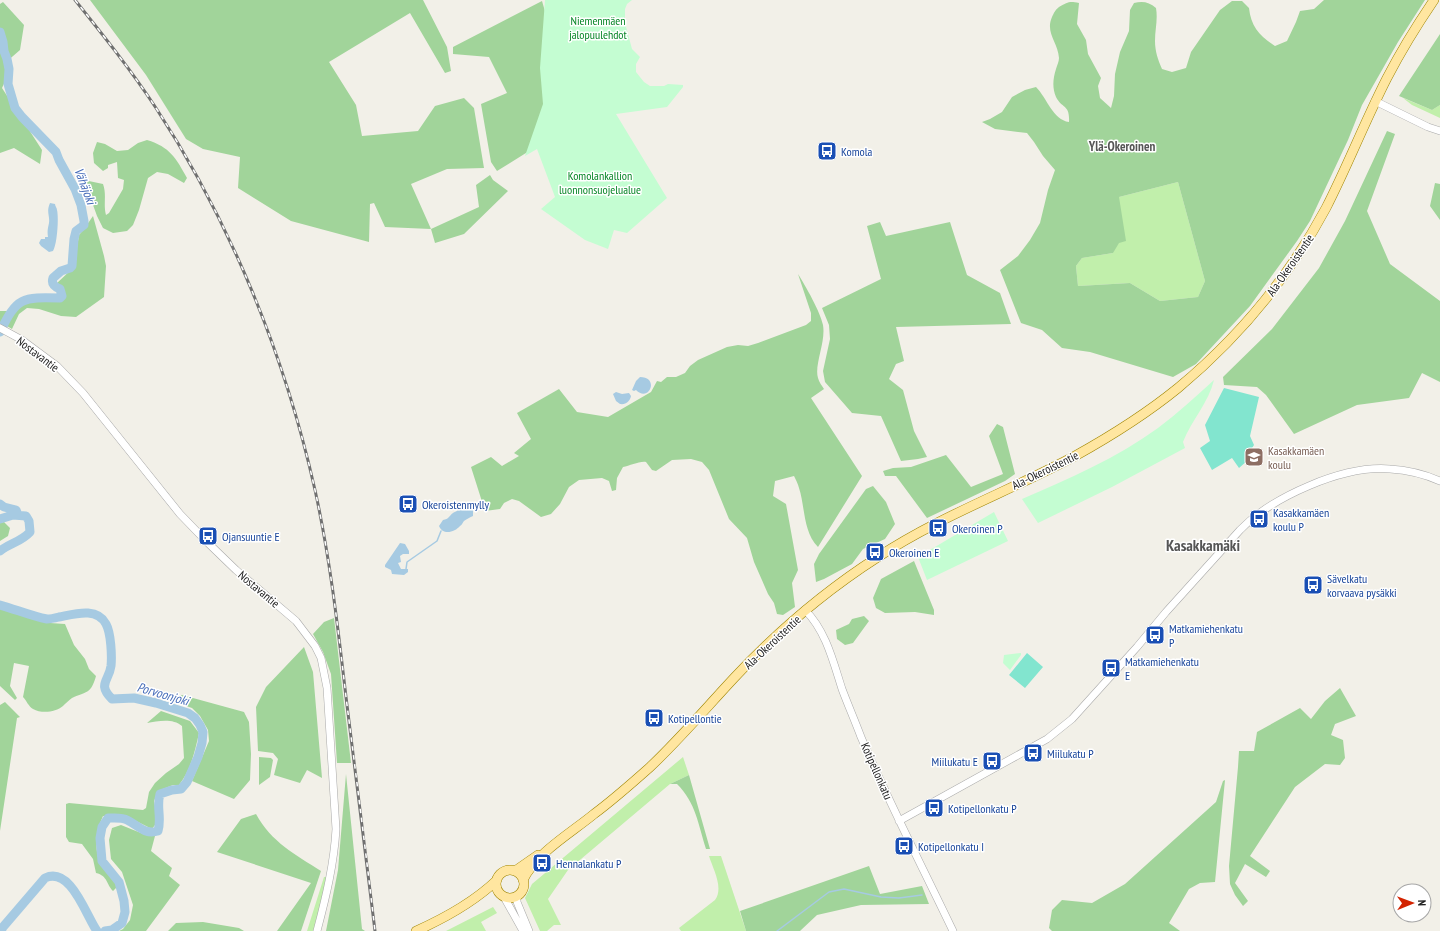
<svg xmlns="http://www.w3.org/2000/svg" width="1440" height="931" font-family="'PT Sans Narrow',sans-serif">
  <rect width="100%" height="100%" fill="#f2f0e8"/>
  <path fill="#c1efab" d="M1403,98L1432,110L1440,105V118L1412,105Z
    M1178,182L1205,281L1198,297L1160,301L1130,283L1078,286L1076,266L1082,258L1113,253L1119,197Z
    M683,757L689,775L670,784L568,870L548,899L561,925H554L547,931H540L525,898L532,884Z
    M709,856H721L746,931H681L679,928L715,900C724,888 713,869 709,856Z
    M324,877H326V881L314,931H307Z
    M493,907L497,913L481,922L486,931H446Z"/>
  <path fill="#a1d49a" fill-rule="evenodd" d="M90,0H423L447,47L451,71L445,73L410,13L329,62L356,105L362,136L418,131L435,106L464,98L474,108L484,168L447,169L411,184L431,229L479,207L476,185L490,175L493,180L508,191L464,234L435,243L431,229L385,227L374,203L370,204L369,242L291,221L238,188L240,157L203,149L186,139L146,75Z
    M1324,0H1425L1398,42L1362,105L1348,140L1310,221L1297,241L1250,306L1196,364L1173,377L1090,352L1062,348L1042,330L1021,323L1000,270L1018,256L1030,240L1040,223L1048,190L1055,170L1043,156L1034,142L1027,133L995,129L982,122L990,119L1002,112L1012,97L1025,90L1036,87C1047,98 1053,120 1069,122C1070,104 1062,109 1056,97C1052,88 1053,78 1056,69C1057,65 1059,62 1059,58C1058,42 1045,33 1052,17C1054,13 1055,10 1059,7C1068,2 1069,1 1079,3L1077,24L1086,40L1088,54L1101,78L1098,86L1100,98L1111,108L1114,96L1115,74L1120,52L1129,31L1130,10L1134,3C1143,1 1149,2 1156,8C1158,20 1155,29 1155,41C1155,51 1158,60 1162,69L1172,72L1186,68L1191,52L1220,10L1232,1H1242L1249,8C1251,27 1260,36 1275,46L1287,41L1296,22L1300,11L1314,9ZM1178,182L1205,281L1198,297L1160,301L1130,283L1078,286L1076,266L1082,258L1113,253L1119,243L1126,241L1119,197Z
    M542,1L577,121L497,171L491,162L481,104L507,93L489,57L453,54V47Z
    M3,2L24,25L20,50L5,63L7,77L2,88L42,150L40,164L14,148L0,153V4Z
    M1440,34V105L1432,110L1399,96Z
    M1387,131L1395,134L1367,211L1390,264L1440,301V382L1422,373L1409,398L1357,405L1294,434L1266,395L1257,387L1224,385L1223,377L1272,329L1319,268L1345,221Z
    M147,140C170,147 176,158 187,178L184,183L168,174L157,172L148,178L139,210L133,225L127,231L113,233L103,228L97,216L84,180L103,184C107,195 103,204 106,215L109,213L123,189L124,180L118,178L117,162L108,165V168L103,171L94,163L93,153L97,142L105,144L117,151L128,150L138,143Z
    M1435,183L1440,184V220L1430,206Z
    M93,216L104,256L106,266L104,297L76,317L61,316L39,309L27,308L19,314L12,329L0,322V311H15L24,304L38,301L62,299L64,294L56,284L74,267L79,235L84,229Z
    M880,222L886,236L950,222L967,275L1000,293L1011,324L896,327L904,361L896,364L889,379L903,390L914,431L927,457L918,459L901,461L881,416L852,413L825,382L823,371L830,339L829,325L822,308L881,279L867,226Z
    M798,274C806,287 820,311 823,325C826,342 814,365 818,378C819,382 822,386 824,389L811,398L862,476L818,547C803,532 805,506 799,488C798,484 796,480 794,476L775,481L773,496L786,504L798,570L792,583L795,607L783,615L777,614L774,603L768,594L754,562L747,538L729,519L709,470L702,462L691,459L672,460L656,471L652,470L646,462C639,461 630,466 623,467L617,478L616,490L612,491L609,481L602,478L579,480L569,487L560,504L551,514L541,517L519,501L512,499L504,503L500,509L485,511L471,467L491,457L502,466L519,456L514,453L531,439L517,413L559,389L577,412L608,417L651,392L657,381L661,382L667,377H676L685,373L690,366L698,360L727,347L738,345L748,346L758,343L806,325L811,321V313Z
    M997,424L1003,427L1015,474L1005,481L927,518L896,476H885L883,471L893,468L911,467L946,455L971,487L1003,474L989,436Z
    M873,486L886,502L895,524L885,539L863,549L852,564L824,579L816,582L814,564L819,554L866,489Z
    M4,522L10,528L8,536L0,541V523Z
    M914,561L934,610V615L915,612L885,613L876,608L873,598L881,579Z
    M0,608L50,623L65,624L74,645L85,659L89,669L96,676C91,694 87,691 72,698C69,700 66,703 63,706C56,712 42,714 33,709C29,707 26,700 23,697L29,666L14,663L10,686L17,698L15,700L0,686Z
    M864,616L869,621L853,643L845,645L837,639L836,630L849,624L852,619Z
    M334,618L351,763H337L331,674L323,652L313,634L324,622Z
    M304,647L313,672L322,778L307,770L300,783L274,775L278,759L273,753L258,751L256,707L266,687Z
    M1340,688L1356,716L1335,724L1331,735L1343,740L1345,758L1340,765L1325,764L1295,787L1250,856L1270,871L1266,877L1245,864L1235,883L1248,901L1243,906L1235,895L1230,884L1229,866L1238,767L1239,751H1254L1257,732L1300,708L1311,719L1325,701Z
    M182,695L244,712L249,722L251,754L250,780L234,799L192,781L209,741L208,730L200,716L192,708L172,701Z
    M5,702L20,717L17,718L0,831V705Z
    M161,711L190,721L199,733C195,751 191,770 179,785H173L158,791L154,801L158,821L152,829L128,817L103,816C97,829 94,846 99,860C102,868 113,879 118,886L113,891C106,884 108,876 96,873L93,859L82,844L69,842L66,837V804L69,803L143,810L146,808L149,792L155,783L166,773L179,764L184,758L182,726C173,718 158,721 147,723Z
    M259,757L271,758L273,760L270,777L259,785Z
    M346,774L362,929L365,931H326L338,870Z
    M689,775L710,849H706C698,824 696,803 677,784H670Z
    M1225,780L1215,882L1200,883L1189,889L1169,923L1180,931H1052L1049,928L1052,910L1062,900L1092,903L1125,884L1216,802L1223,781Z
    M256,814C271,842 296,855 321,871L301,931H277L311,883L217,852L241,819Z
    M121,825L146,835L155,836L151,851L172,868L169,876L180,885L146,931H119L123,929L130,920L133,905L122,872L111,859L109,840L112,828Z
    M869,866L880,894L922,886L929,904L861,905L817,915L800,931H746L740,911Z
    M203,922L239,928L244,931H168L176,923Z"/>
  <path fill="#c4fdd2" d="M545,0H632L627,4L625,9V23L632,49L640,57L636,64V72L644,82L650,86H664L668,84L683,85V87L667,107L616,114L667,198L627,233L614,230L608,249L585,240L541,209L555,197L537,149L525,156L543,104L540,68Z
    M1214,380C1209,402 1191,421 1183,442L1185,448L1112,487L1038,523L1022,499C1068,479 1117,458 1158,428C1178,413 1196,396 1214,380Z
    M994,512L1008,541L927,580L918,557Z
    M1021,653V655L1010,670L1003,663L1004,655Z"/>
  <path fill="#82e5cf" d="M1224,388L1259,397L1250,436L1254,445L1252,448L1256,453L1239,468L1232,458L1212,470L1200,448L1210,441L1205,425Z
    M1027,653L1043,667L1025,688L1009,675Z"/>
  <path fill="#a6cae2" d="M50,203L55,204C55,206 57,208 57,210C59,218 57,245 53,251L49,252L41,246L39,243L41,239H45V237H48C47,231 48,228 49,223C50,215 46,212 50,203Z
    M640,377C660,377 649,403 636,390L634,391L632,390L636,381Z
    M616,392L622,394L629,393L631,396C630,401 626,405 620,404L616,401L613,394Z
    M472,505L473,508V516C470,517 467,519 464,521C463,522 462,525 460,526C455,532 443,536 439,526L443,520C449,519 449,516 453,513C456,511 468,506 472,505Z
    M400,543L405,544L409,551V554H403L400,556L401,562L398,563L401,569H408V572L404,575L392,574L391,570L385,567V565Z"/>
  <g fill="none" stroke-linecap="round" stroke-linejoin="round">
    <path stroke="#a6cae2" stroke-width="1.5" d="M406,569L407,562L437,541L441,531
      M777,931L829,892L844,889L881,897L899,898L922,895"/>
    <path stroke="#a6cae2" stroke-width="9" d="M0,32L3,42L4,51L7,59L9,69L8,84L15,108L22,117L56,152L59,160L75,189L81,205L84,221V225L76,231L74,239L72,266L70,268L61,271L53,278C51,284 55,287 60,289L62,296L60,298C22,297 17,297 0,332
      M0,504L4,507L16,510L18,515
      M0,519L13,515L26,516L29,521L30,532C21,542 10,543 0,551
      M0,605C15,609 31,616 47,619C51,619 55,618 59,617C75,614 97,607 106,624C111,633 112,656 111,666C109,681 97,684 112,699L134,698L156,703L188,713L195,718L200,725L203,732L202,743L198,757L187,782L181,789L172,790L160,794C156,807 162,818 158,831C144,835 138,825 127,820C122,817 114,818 108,818L102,827L100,838L102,861L119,882L124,901L125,912L122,923L112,930L105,931
      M1,931L3,927L45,878C71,866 86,916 97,931"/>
    <defs>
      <path id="tertiary" d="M1375,101L1428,127L1440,131
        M0,328L22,340L57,366L83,393L180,514L207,542L236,570L296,621L315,646L321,658L327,688L336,829C334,864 326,897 317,931
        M805,610C826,631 833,661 842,689C848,705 855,721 861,737C889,803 922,866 953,931
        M899,821L1047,739L1072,719L1137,647L1166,612L1240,530C1272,497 1343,465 1390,469C1407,470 1424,474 1440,481
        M517,896V902L529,931
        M504,897L523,931"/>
      <path id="primary" d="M496 884a14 14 0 1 1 28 0a14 14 0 1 1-28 0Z
        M515,871L538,855
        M523,880C536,853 571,833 594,814C613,800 631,784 649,768C679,740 706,708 734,678C777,632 825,591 878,557C940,516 1010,491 1075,456C1111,436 1146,414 1178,388C1238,338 1289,277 1326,208C1348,165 1365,121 1387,78C1401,51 1417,25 1434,0
        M416,931C445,918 474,902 497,880"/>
    </defs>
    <use href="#tertiary" stroke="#a9a9a9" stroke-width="8"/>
    <use href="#primary" stroke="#9f8500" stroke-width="10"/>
    <use href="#tertiary" stroke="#fff" stroke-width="7"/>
    <use href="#primary" stroke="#ffe6a0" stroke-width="9"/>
    <defs>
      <path id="rail" d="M75,0C103,35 131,70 156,108C231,223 285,356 315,490C330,558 338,628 346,697C356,775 366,853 375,931"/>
    </defs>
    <use href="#rail" stroke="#707070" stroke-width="3"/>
    <use href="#rail" stroke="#fff" stroke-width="1.5" stroke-dasharray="4.5" stroke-linecap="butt"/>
  </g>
  <defs>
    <symbol id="bus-square" viewBox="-11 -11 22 22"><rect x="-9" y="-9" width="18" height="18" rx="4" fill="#1a4fb4" stroke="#fff"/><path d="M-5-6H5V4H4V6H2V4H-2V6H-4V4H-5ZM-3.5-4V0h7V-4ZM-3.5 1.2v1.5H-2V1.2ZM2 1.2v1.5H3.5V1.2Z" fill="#fff"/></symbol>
    <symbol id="school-square" viewBox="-11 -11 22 22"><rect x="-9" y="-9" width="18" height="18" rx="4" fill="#8d6e63" stroke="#fff"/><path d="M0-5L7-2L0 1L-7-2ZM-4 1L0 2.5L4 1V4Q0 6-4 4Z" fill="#fff"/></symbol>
  </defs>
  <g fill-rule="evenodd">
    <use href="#bus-square" x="816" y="140" width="22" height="22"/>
    <use href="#school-square" x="1243" y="446" width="22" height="22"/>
    <use href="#bus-square" x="397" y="493" width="22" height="22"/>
    <use href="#bus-square" x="1248" y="508" width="22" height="22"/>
    <use href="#bus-square" x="927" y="517" width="22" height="22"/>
    <use href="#bus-square" x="197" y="525" width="22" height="22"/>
    <use href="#bus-square" x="864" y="541" width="22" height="22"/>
    <use href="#bus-square" x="1302" y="574" width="22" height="22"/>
    <use href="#bus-square" x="1144" y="624" width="22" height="22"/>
    <use href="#bus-square" x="1100" y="657" width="22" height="22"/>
    <use href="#bus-square" x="643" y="707" width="22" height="22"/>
    <use href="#bus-square" x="1022" y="742" width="22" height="22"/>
    <use href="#bus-square" x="981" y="750" width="22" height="22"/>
    <use href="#bus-square" x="923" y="797" width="22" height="22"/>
    <use href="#bus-square" x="893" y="835" width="22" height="22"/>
    <use href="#bus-square" x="531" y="852" width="22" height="22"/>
  </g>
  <g text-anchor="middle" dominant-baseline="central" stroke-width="3" stroke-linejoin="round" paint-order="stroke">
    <g font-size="12" fill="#058525" stroke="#fff">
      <text x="598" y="20">Niemenmäen<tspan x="598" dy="14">jalopuulehdot</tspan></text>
      <text x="600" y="175">Komolankallion<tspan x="600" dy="14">luonnonsuojelualue</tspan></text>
    </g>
    <g font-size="12" fill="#164399" stroke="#fff" text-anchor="start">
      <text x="841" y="151">Komola</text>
      <text x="422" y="504">Okeroistenmylly</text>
      <text x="1273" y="512">Kasakkamäen<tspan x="1273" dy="14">koulu P</tspan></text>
      <text x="952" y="528">Okeroinen P</text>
      <text x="222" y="536">Ojansuuntie E</text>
      <text x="889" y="552">Okeroinen E</text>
      <text x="1327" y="578">Sävelkatu<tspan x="1327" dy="14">korvaava pysäkki</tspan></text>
      <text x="1169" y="628">Matkamiehenkatu<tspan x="1169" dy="14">P</tspan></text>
      <text x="1125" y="661">Matkamiehenkatu<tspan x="1125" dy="14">E</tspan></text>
      <text x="668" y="718">Kotipellontie</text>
      <text x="1047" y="753">Miilukatu P</text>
      <text x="978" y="761" text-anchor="end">Miilukatu E</text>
      <text x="948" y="808">Kotipellonkatu P</text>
      <text x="918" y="846">Kotipellonkatu I</text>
      <text x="556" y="863">Hennalankatu P</text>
    </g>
    <g font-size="12" fill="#222" stroke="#fff">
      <text transform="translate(1290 265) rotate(-55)">Ala-Okeroistentie</text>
      <text transform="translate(38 354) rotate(37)">Nostavantie</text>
      <text transform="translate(1045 470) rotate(-26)">Ala-Okeroistentie</text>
      <text transform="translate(259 589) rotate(40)">Nostavantie</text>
      <text transform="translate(772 642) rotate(-43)">Ala-Okeroistentie</text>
      <text transform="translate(877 771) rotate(66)">Kotipellonkatu</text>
    </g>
    <g font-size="12" fill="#785e54" stroke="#fff" text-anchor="start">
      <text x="1268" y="450">Kasakkamäen<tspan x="1268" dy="14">koulu</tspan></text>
    </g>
    <g font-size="13" font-weight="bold" fill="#555" stroke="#fff">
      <text x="1122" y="146">Ylä-Okeroinen</text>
    </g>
    <g font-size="13" font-style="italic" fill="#466cb9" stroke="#fff">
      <text transform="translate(85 186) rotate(69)">Vähäjoki</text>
      <text transform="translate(163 694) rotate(16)">Porvoonjoki</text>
    </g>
    <g font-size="16" font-weight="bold" fill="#555" stroke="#fff">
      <text x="1203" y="545">Kasakkamäki</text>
    </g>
  </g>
  <g transform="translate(1412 903) rotate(89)"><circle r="19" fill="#ffffff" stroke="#a7a7a7"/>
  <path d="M0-3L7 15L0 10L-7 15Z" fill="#d32300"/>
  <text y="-6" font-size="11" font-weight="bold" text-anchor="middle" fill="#222222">N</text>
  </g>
</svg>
